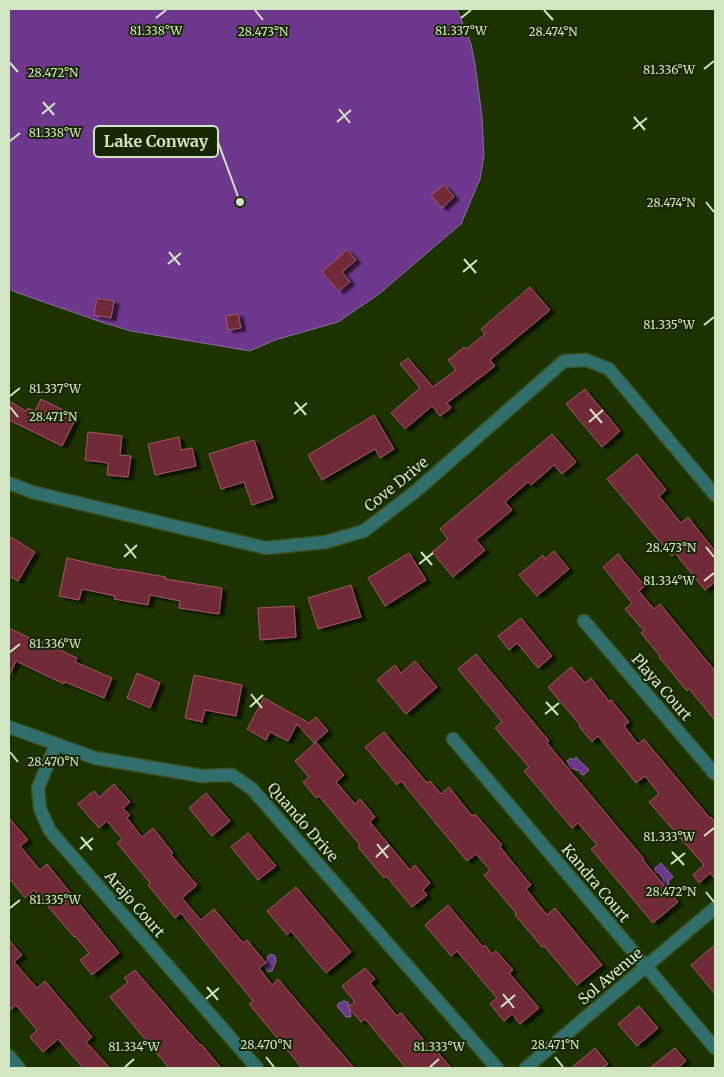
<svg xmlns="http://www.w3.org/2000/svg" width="724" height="1077" font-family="Merriweather,serif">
  <defs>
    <filter id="shadow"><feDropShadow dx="5" dy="3" stdDeviation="1" flood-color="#0009"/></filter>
  </defs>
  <rect width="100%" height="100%" fill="#1c3300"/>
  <path fill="#6d388d" stroke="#8b6c9d" d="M9,9H457L471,44L475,64L482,117L484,156L480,179L461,224L379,294L338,322L275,340L250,351L131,331L104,323L18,293L9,289Z
    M576,757C579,761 585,765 589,770L584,775L581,774L580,771L570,768L567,761L571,758L573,760Z
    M661,863L673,877L668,881L669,884L665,887L661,883L664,880L658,873L655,872L656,870L654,869Z
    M271,954L275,956L276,961L272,971C268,973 267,971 265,968L268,956Z
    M344,1001L348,1002C349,1005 351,1015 351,1017H346L337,1006L339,1003Z"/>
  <path fill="#712938" stroke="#a35662" filter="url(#shadow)" d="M444,185L454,197L442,208L431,195Z
    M347,250L356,260L342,272L350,282L339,291L322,272Z
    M530,287L550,310L490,360L495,366L447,403L451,408L440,416L432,406L405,429L391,413L420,388L400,364L408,358L433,387L456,370L448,360L464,347L466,349L485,334L481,329Z
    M97,298L114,301L111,318L94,315Z
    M238,314L241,328L228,330L226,316Z
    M585,389L620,431L602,447L566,404Z
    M41,399L75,416V420L62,446L9,420V401L26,411L28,408L35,411Z
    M374,415L394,449L380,458L375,449L322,480L308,455Z
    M88,432L122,436L120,455L131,456L128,477L107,475L108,463L85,460Z
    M552,434L576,462L562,474L554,465L531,485L528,482L505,502L512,510L476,540L485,550L453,577L432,552L448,539L440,529Z
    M179,437L181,450L192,448L196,466L155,475L148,444Z
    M254,440L273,498L252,505L244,482L221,489L209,454Z
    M637,454L666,490L659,496L681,523L688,517L715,551V582L705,590L675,553L672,556L607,479Z
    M9,536L35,552L18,581L9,576Z
    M554,551L569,569L537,596L519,575L543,555L545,559Z
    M409,553L426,580L385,606L368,578Z
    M618,554L645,586L639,591L654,609L660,604L715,671V720L689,689L687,691L659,657L660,656L641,633L644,631L625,609L632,603L603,567Z
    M67,558L120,570V569L166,577L165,579L222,588L219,614L179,608L180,601L150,595L148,605L114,599L115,596L82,589L79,600L59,596Z
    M351,585L361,617L318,629L308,598Z
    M294,606L296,637L260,640L258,608Z
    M521,618L552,656L538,668L517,643L509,650L498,636Z
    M9,628L38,642L39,640L77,658L75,662L112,678L104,698L65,682L64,684L16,661L9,676Z
    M476,654L549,741L547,743L644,859L643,860L678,902L653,923L591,849L597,845L578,823L572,828L524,771L529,767L495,728L502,722L458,669Z
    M415,661L437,687L406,714L377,680L395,665L401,673Z
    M571,667L585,683L591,678L609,701L611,700L629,722L624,726L638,744L644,739L710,818L711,817L715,823V879L710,873L699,883L693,875L704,865L649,802L659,794L645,776L636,783L598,736L592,742L579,726L580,725L548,687Z
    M137,673L160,683L150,708L127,698Z
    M194,675L242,685L236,716L205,710L202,722L185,718Z
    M264,698L309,723L316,717L328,731L314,743L297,724L288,741L270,732L266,740L247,729Z
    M384,732L427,783L430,781L441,794L449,787L472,816L475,814L502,845L500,847L531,885L526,889L547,915L555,908L602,965L577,985L544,946L542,947L515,915L516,913L484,875L490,870L476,854L467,861L401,781L397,785L365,747Z
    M316,742L344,775L336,782L355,804L360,799L375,817L370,822L410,870L415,865L430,883L423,890L427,895L412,907L386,876L384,878L358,847L360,845L319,796L316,798L303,782L309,777L295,761Z
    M114,784L130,802L123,808L130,815L127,818L142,837L153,828L173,853L171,855L197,885L182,898L201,920L214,909L243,943L247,940L266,963L259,968L272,985L278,979L354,1068H302L249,1004L253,1001L181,913L175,918L148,885L150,883L117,843L122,839L107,821L99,828L78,804L94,791L99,797Z
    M206,793L230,821L212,836L189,808Z
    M9,818L28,840L20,846L40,870L47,864L119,953L92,975L80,960L89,953L75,936L74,937L34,890L25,898L9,878Z
    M248,833L276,866L258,880L231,847Z
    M296,887L351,952L326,973L291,931L287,935L267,911Z
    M448,905L483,947L485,945L492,954L496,951L513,970L509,973L539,1008L520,1024L512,1014L504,1021L490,1004L497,998L457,951L451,956L425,925Z
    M9,940L22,955L14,962L37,988L45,981L92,1037L86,1042L110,1068H83L58,1039L43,1052L30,1037L37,1030L16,1005L9,1011Z
    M715,945V994L691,965Z
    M365,968L375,979L370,983L397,1016L401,1013L433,1051L435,1049L451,1068H406L365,1019L361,1022L348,1007L355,1002L342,986Z
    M135,970L200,1045L201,1044L221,1068H169L110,997L128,982L124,978Z
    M639,1006L658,1028L637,1046L618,1024Z
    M595,1048L608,1064L602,1068H571Z
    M675,1048L686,1061L678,1068H650Z"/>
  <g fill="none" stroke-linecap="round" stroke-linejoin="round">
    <defs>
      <path id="minor" d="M9,483L32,492L266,548L326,542L364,531L416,491L564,361L586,360L609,369L715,495
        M584,621L715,774
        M9,727L95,758L202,776L232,775L252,789L497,1068
        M453,739L715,1048
        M56,744L38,788L40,809L50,831L257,1068
        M9,1056L19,1068
        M526,1068L715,908"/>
    </defs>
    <use href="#minor" stroke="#394f1f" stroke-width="15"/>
    <use href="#minor" stroke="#306f6c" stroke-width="12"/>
  </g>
  <path fill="none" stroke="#d2e5c2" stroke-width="2" d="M255,10L263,20M544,10L553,20M156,18L166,10M461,18L471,10M10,63L18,72M704,69L714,61M43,102L54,115M339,109L350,123M42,114L55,103M634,117L645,130M337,122L351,110M633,129L647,118M10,141L20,133M706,202L714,212M169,252L180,265M464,259L476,273M168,264L181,253M463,272L477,260M704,325L714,317M10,396L20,388M295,402L306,415M10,407L18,417M590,409L602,423M294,414L307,403M589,422L603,410M125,544L136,558M706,547L714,557M421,552L432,565M124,557L137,545M419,564L433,553M704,581L714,573M10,652L20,644M251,694L262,708M546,702L558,715M250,707L263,695M545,714L559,703M10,752L18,762M704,836L714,828M81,837L92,850M377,844L388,858M80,849L93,838M672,852L684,865M376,857L389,845M671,864L685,853M706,892L714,902M10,908L20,900M207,987L218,1000M503,994L514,1008M206,999L219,988M501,1007L515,995M266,1057L274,1067M555,1057L563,1067M125,1067L134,1059M430,1067L439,1059"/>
  <g text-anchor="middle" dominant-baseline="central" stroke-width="4" stroke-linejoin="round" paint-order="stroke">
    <g font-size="15" fill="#d2e5c2" stroke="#172704">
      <text transform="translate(396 484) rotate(-39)">Cove Drive</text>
      <text transform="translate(662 687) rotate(49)">Playa Court</text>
      <text transform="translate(303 822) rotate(49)">Quando Drive</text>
      <text transform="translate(596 883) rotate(50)">Kandra Court</text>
      <text transform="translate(135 904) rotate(49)">Arajo Court</text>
      <text transform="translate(610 976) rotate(-40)">Sol Avenue</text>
    </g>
  </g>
  <g font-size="12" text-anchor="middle" fill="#d2e5c2" stroke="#172704" stroke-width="4" stroke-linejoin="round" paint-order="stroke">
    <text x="156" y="35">81.338°W</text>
    <text x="461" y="35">81.337°W</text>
    <text x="263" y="36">28.473°N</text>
    <text x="553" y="36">28.474°N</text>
    <text x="669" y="74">81.336°W</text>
    <text x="53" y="77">28.472°N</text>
    <text x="55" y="137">81.338°W</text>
    <text x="671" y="207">28.474°N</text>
    <text x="669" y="329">81.335°W</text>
    <text x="55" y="393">81.337°W</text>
    <text x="53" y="421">28.471°N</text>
    <text x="671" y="552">28.473°N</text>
    <text x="669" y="585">81.334°W</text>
    <text x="55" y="648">81.336°W</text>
    <text x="53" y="766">28.470°N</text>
    <text x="669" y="841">81.333°W</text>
    <text x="671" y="896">28.472°N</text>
    <text x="55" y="904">81.335°W</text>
    <text x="266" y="1049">28.470°N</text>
    <text x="555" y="1049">28.471°N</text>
    <text x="134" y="1051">81.334°W</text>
    <text x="439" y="1051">81.333°W</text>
  </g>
  <path fill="none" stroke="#d2e5c2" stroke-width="2" d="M240 202L218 142"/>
  <circle fill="#d2e5c2" stroke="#172704" stroke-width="2" cx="240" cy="202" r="5"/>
  <rect fill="#172704" stroke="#d2e5c2" stroke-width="2" x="94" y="126" width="124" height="31" rx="5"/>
  <g font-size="16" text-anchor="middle" font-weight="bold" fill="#d2e5c2">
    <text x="156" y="147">Lake Conway</text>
  </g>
  <rect width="724" height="1077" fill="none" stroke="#d2e5c2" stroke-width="20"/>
</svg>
